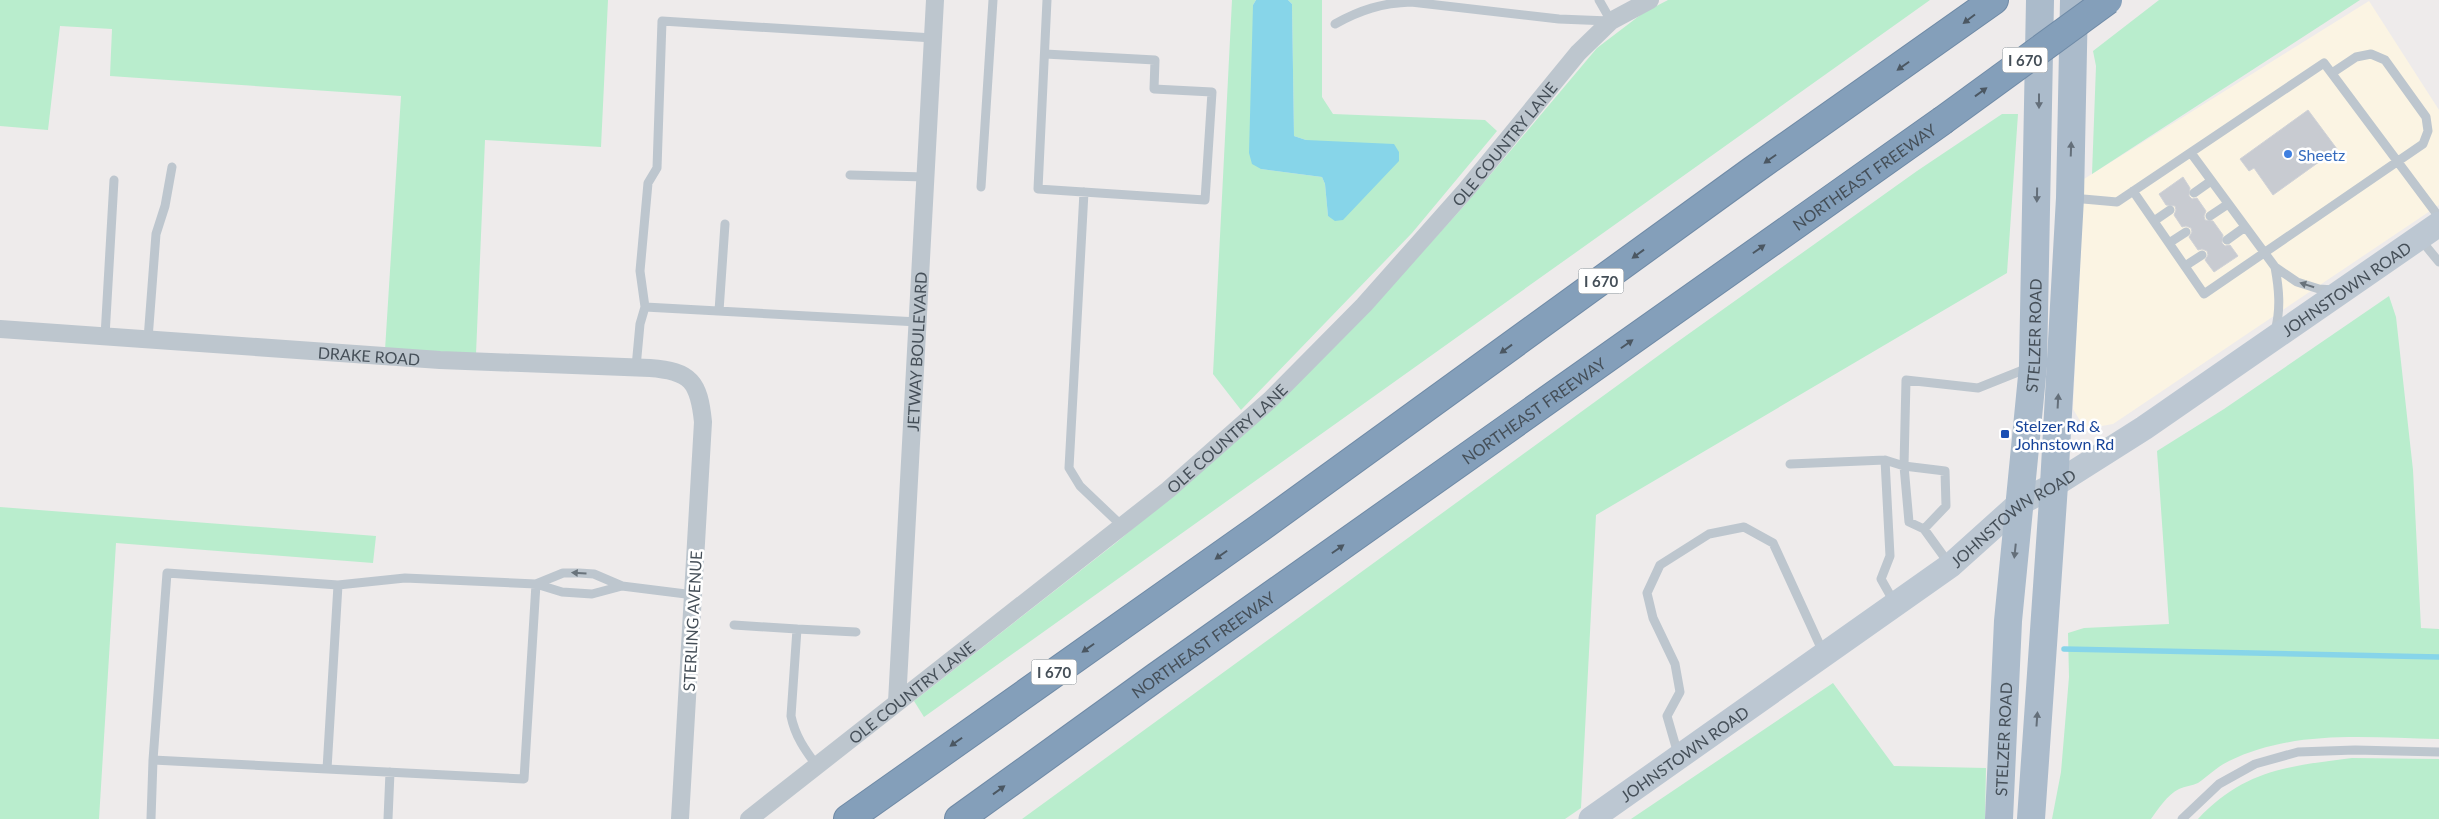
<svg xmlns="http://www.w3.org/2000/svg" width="2439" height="819" font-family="Lato,sans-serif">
  <rect width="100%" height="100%" fill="#eeebeb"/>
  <path fill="#fbf4e3" d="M2369,1L2439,110V205L2113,424L2085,429L2073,409L2084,179Z"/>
  <path fill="#b9edcd" d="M0,0H608L601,147L485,140L476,354L385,350L401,96L110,76L112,29L60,26L48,130L0,126Z
    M1232,0H1256L1253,5L1261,169L1322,177L1325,184L1328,216L1343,220L1306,140L1294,136L1292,4L1288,0H1322V97L1333,114L1485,120L1497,131L1412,233L1241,410L1213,374Z
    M1668,0H1930L924,717L914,701L1117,542L1253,426L1361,319L1464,206L1597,48L1643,13Z
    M2159,0H2360L2092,174L2096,66L2093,51Z
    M2002,114H2018L2007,273L1596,515L1581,808L1565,819H1022L1673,345L1917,171Z
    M2389,296L2396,317L2413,470L2421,628L2439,629V739C2368,738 2295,729 2229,761C2217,767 2208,776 2198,783C2192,786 2185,786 2179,789C2167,795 2159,808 2151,819H2052L2061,772L2069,677L2068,633L2084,628L2169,624L2157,451L2224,409Z
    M0,507L376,536L373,563L116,543L99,819H0Z
    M1833,683L1894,766L1986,768L1985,819H1631Z
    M2352,758L2439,759V819H2198C2244,770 2289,766 2352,758Z"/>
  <path fill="#87d5e9" d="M1256,0H1288L1292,4L1294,136L1306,140L1394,144L1399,152V161L1343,220L1335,221L1328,216L1325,184L1322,177L1261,169L1252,164L1249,153L1253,5Z"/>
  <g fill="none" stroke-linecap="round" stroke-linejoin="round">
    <path stroke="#87d5e9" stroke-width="5.5" d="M2064,649L2439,657"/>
  </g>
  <path fill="#c8cbd1" stroke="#d0d2d7" d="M2308,110L2337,149L2273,195L2254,168L2249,171L2240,159Z
    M2183,177L2190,188L2189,196L2192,199L2197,198L2206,211L2204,216L2205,220L2213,221L2223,235L2222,243L2225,246L2230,245L2238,256L2214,272L2205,260L2208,255L2207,251L2202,249L2198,250L2189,237L2192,232L2191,228L2186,226L2182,227L2174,215L2176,210L2175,206L2166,205L2159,194Z"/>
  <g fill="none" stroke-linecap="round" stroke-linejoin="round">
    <defs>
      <g id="highway">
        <path d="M848,819L1261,527L1752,171L1994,0"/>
        <path id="s6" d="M959,819L1156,677L1942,121"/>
      </g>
    </defs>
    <use href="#highway" stroke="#6f8aa6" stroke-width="30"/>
    <path stroke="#bdc6ce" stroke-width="9" d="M1599,0L1611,21
      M1335,24C1360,10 1382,3 1411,2L1559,19L1609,21
      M1045,54L1155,60L1154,89L1212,92L1205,200L1038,189L1047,0
      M2191,153L2275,267L2297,282L2319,289L2334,290
      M850,175L926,177
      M981,187L993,0
      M2133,191L2204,294L2423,144L2428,131L2426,117L2385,60L2371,54L2356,57L2332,73
      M1084,192L1069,468L1080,486L1122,526
      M2194,193L2211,181
      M2072,198L2117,202L2324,63L2439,217
      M2210,216L2228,204
      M2154,221L2170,210
      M2227,240L2245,227
      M2421,240L2439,262
      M2169,243L2186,232
      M2185,266L2202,255
      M2275,267C2279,289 2281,309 2275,331
      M719,311L725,224
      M918,322L645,307L640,271L648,183L657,168L662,21L933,38
      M105,336L114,180
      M148,339L156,234L165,206L172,167
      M636,367L640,324L645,307
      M1885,460L1890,556L1881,579L1894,602
      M1790,464L1885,460L1904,466L1945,471L1946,506L1924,529
      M1950,565L1924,529L1909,522L1904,466L1906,380L1978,388L2028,368
      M536,584L524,779L327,769L338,585L405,578L536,584L562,592L592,594L622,586
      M536,584L563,573H579L594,574L622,586L694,595
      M734,625L797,629L791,716C795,736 805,750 817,766
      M797,629L856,632
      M1678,754L1667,716L1680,692L1675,664L1653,618L1647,593L1660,565L1709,534L1744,527L1773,543L1823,652
      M153,760L167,573L338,585
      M151,819L153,760L327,769
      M388,819L390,772
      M2182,819L2219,784L2255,764L2298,752L2355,750L2439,752"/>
    <g stroke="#bdc6ce" stroke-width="18">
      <path id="s1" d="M0,329L440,360L650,368C691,371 699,382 703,422L680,819"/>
      <path id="s2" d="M897,702L935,0"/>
      <path id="s3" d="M749,819L1168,490L1270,400L1364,305L1466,190L1578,53L1611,21L1650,0"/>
    </g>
    <path stroke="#bcc7d2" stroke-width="25" id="s4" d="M1591,819L1951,565L2020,503L2054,485L2144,428L2439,224"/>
    <g stroke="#abbbcb" stroke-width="28">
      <path id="s5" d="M1999,819L2008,621L2033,366L2040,0"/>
      <path d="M2031,819L2054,485L2070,198L2074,0"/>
    </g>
    <use href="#highway" stroke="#849fba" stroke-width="28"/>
    <defs>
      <path id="highway-bridge" d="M1942,121L2108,0"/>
    </defs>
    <use href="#highway-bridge" stroke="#6f8aa6" stroke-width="30" stroke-linecap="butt"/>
    <use href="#highway-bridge" stroke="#849fba" stroke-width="28"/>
  </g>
  <defs><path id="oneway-solid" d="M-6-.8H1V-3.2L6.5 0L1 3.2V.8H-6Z" transform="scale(1.25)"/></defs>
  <g fill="#4b5762">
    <use href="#oneway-solid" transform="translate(1969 19) rotate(143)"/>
    <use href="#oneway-solid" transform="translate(1903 66) rotate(145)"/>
    <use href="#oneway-solid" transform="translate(1981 92) rotate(-36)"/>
    <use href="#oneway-solid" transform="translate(1770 159) rotate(145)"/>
    <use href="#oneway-solid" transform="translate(1759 249) rotate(-35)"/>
    <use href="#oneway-solid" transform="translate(1638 254) rotate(144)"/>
    <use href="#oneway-solid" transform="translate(1627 344) rotate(-35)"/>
    <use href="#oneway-solid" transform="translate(1506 349) rotate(144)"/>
    <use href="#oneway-solid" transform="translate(1338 549) rotate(-35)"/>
    <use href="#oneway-solid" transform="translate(1221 555) rotate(145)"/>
    <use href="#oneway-solid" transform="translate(1088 648) rotate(145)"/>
    <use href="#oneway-solid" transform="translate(956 742) rotate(145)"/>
    <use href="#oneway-solid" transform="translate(999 790) rotate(-36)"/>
  </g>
  <g fill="#646f7a">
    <use href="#oneway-solid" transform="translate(2039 101) rotate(90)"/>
    <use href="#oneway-solid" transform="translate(2071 149) rotate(-88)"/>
    <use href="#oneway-solid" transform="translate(2037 195) rotate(91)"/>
    <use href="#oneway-solid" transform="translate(2058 401) rotate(-87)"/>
    <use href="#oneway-solid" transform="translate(2015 551) rotate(96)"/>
    <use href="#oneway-solid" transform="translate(2037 719) rotate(-86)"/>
  </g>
  <g fill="#69737b">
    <use href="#oneway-solid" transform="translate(2307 285) rotate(-162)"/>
    <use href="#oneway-solid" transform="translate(579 573) rotate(-177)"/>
  </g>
  <circle fill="#3f7fe0" stroke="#fff" stroke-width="2" cx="2288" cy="154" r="5"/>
  <rect fill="#1a4fb4" stroke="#fff" stroke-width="2" x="2000" y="429" width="10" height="10" rx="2.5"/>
  <g text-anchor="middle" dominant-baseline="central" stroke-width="5" stroke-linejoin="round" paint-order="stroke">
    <g fill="#fff" stroke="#7d848a" stroke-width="1">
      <rect x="2002.5" y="47.5" width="45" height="25" rx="4"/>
      <rect x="1578.5" y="268.5" width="45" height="25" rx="4"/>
      <rect x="1031.5" y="659.5" width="45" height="25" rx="4"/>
    </g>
    <g font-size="15" font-weight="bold" fill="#454f58">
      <text x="2025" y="60">I 670</text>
      <text x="1601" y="281">I 670</text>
      <text x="1054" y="672">I 670</text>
    </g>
    <g font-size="16" fill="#454f58" stroke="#fff">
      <text stroke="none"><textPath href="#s3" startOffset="1016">OLE COUNTRY LANE</textPath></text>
      <text stroke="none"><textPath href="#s6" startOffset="1110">NORTHEAST FREEWAY</textPath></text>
      <text stroke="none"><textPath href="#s4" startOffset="924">JOHNSTOWN ROAD</textPath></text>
      <text stroke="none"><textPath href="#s5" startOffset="485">STELZER ROAD</textPath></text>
      <text stroke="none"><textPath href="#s2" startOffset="351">JETWAY BOULEVARD</textPath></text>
      <text stroke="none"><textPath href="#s1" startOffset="370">DRAKE ROAD</textPath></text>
      <text stroke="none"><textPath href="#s6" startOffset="705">NORTHEAST FREEWAY</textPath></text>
      <text stroke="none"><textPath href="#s3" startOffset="611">OLE COUNTRY LANE</textPath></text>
      <text stroke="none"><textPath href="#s4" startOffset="519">JOHNSTOWN ROAD</textPath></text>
      <text transform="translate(692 621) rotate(-87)">STERLING AVENUE</text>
      <text stroke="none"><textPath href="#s6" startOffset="300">NORTHEAST FREEWAY</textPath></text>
      <text stroke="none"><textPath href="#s3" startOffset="206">OLE COUNTRY LANE</textPath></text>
      <text stroke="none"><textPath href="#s5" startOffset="80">STELZER ROAD</textPath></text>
      <text stroke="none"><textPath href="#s4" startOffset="114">JOHNSTOWN ROAD</textPath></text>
    </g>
    <g font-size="16" fill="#366cbe" stroke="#fff" text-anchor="start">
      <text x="2298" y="154">Sheetz</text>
    </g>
    <g font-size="16" fill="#164399" stroke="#fff" text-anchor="start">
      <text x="2015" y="425">Stelzer Rd &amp;<tspan x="2015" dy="18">Johnstown Rd</tspan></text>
    </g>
  </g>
</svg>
